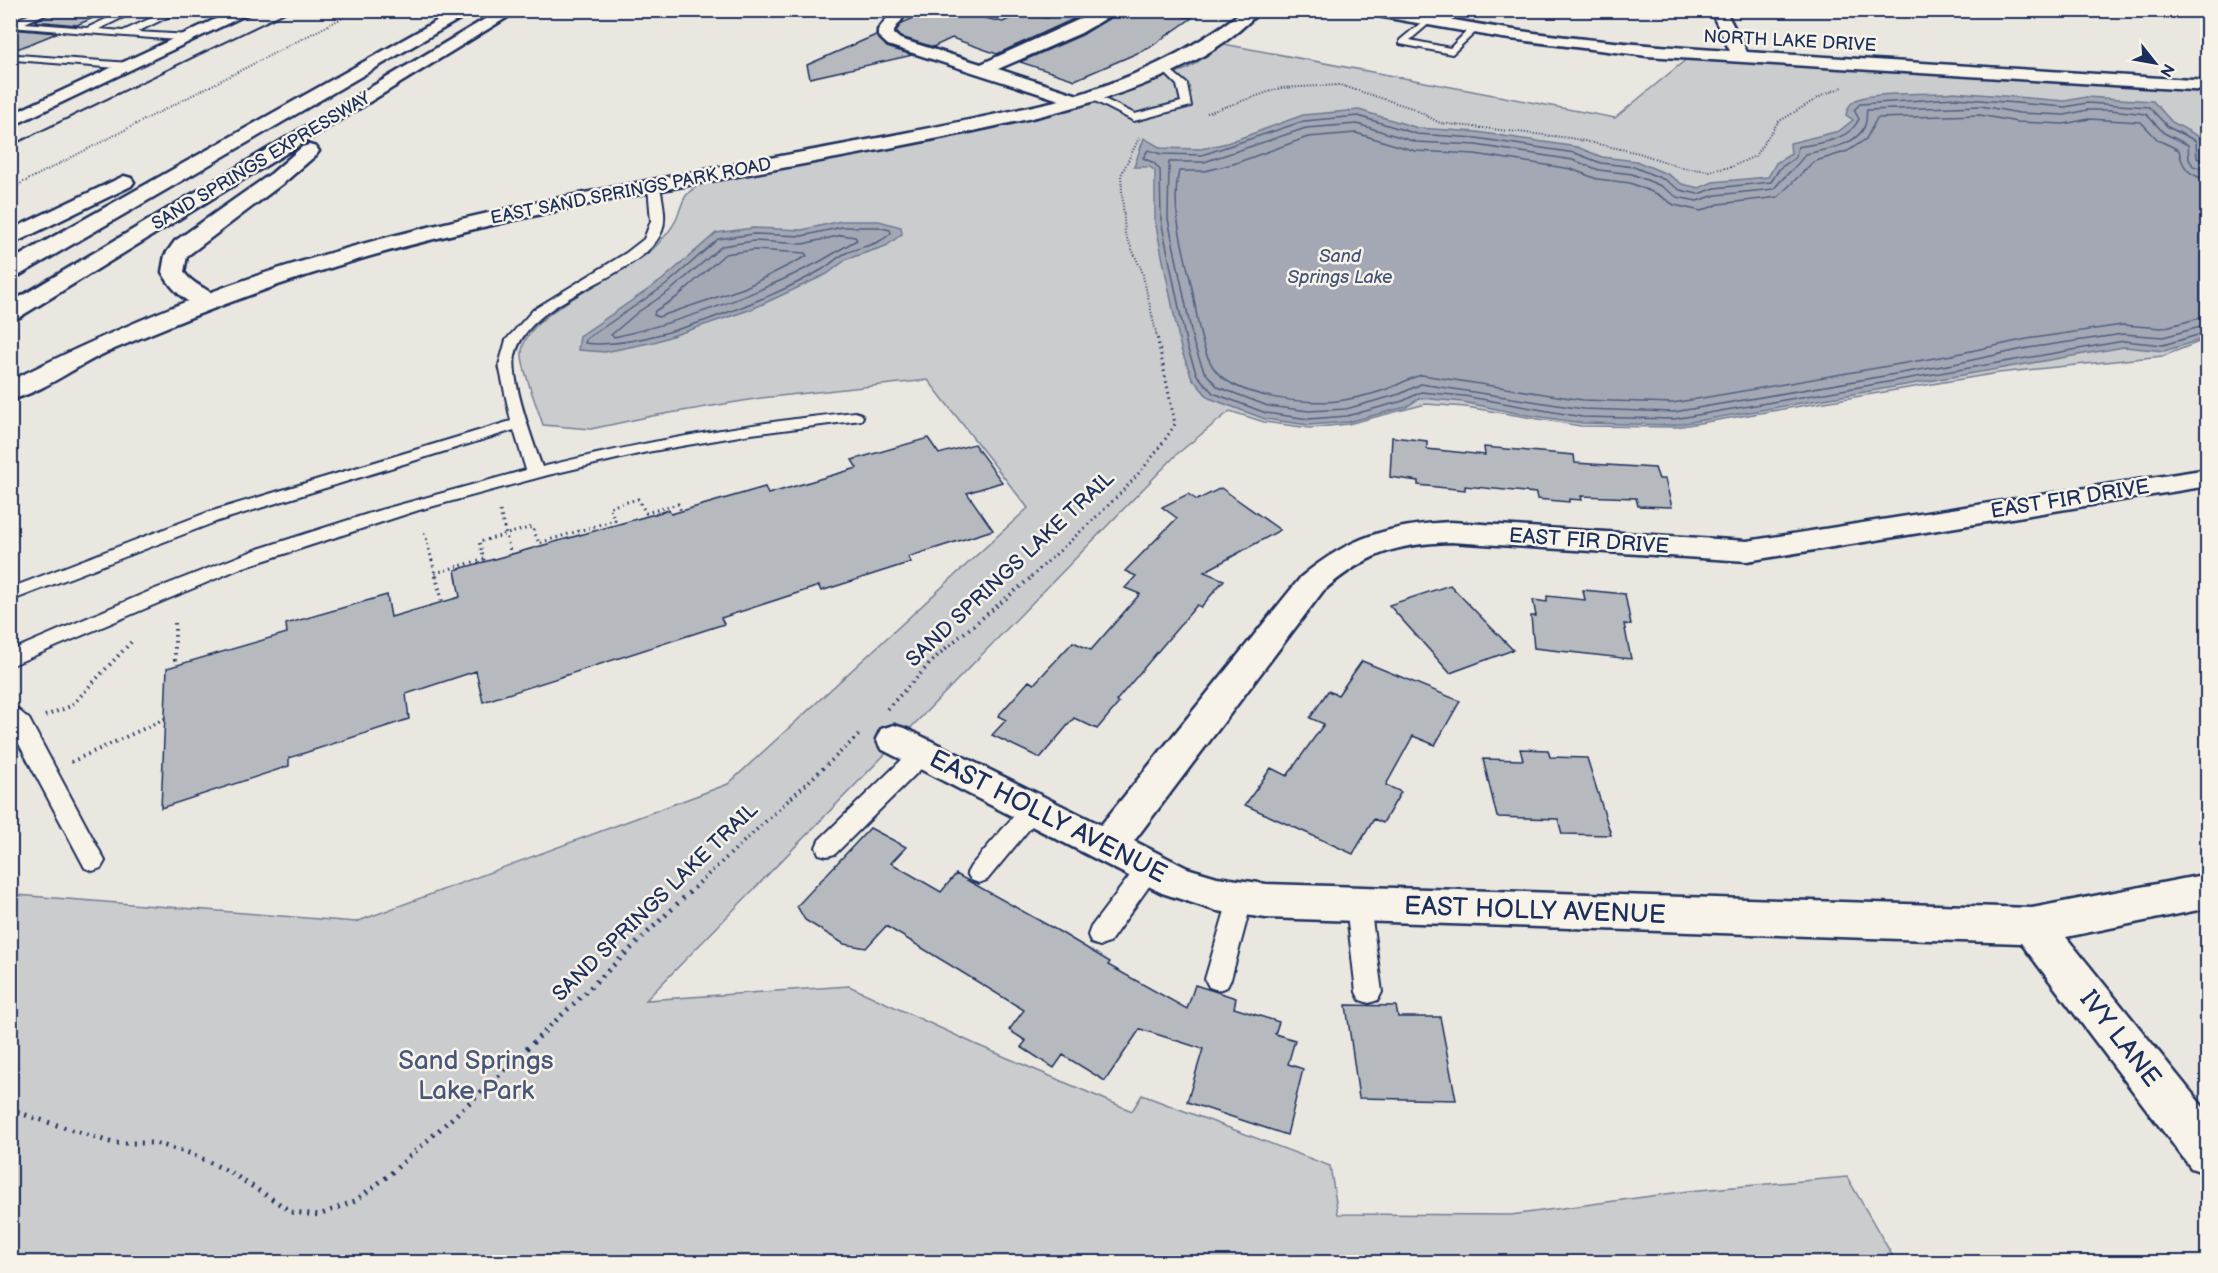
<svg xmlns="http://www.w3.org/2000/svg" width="2218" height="1273" font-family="'Balsamiq Sans',sans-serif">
  <rect width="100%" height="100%" fill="#eae7e0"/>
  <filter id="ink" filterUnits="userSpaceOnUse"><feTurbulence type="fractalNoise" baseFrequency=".0167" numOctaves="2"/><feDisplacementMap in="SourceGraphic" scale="12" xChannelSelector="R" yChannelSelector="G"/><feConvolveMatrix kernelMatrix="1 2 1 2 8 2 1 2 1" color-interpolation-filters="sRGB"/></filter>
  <g filter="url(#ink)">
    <path fill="#cbcccd" stroke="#737e96" stroke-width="1.5" d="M1224,44L1615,118L1688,58L2207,90V339L2163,356L1998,373L1676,427L1581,426L1466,407L1426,404L1348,424L1310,428L1264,422L1230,411L1177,454L646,1000L849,986L977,1045L1132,1111L1142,1095L1330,1166L1338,1214L1511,1215L1688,1191L1847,1177L1896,1262H11L10,881L17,895L356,922L728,784L1028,508L928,380L761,398L652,416L591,429L543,425C537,405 523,374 522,355C519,313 625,276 653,249C661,241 671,230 676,220C684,201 681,196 700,184L1077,107L1187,69Z"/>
    <path fill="#a3a8b4" stroke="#6d7892" stroke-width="1.5" d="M1954,92L2065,101L2086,97L2153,101L2172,122L2203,139L2202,156L2208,157L2207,338L2164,351L2124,347L1674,425L1582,423L1521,414L1463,402L1420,398L1406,407L1348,422L1309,425L1265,419L1209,398L1192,378L1181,349L1155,221V171L1150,167H1134L1144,138L1161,148L1201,149L1227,143L1303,115L1359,110L1418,128L1477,132L1577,147L1602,157L1636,161L1669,175L1682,184L1699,188L1713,182L1768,177L1776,163L1791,154L1790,143L1839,131L1853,120L1846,115C1848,108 1849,104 1856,100C1873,91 1931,95 1954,92Z
      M841,221H879L901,227L902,234L886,246L847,259L827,274L752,309L654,342L605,352L578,350L580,336L662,280L716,233L753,228L802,230Z"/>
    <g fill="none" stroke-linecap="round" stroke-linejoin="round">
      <path stroke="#515f80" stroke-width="1.5" d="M2208,163L2197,158L2196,141L2168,127L2149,107L2087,103L2065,107L1955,98L1860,104L1854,110L1859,119C1849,141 1820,143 1798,147L1795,158L1780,168L1771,182L1715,188L1698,194L1680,190L1665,180L1634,167L1601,163L1575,153L1476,138L1417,134L1358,116L1304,121L1202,155L1161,154L1148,150L1143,158L1154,163L1160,170L1161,220L1187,347L1197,375L1213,393L1266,413L1309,419L1347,416L1403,401L1421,392L1464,396L1582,417L1674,419L2124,341L2163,345L2208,332
        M2208,170L2193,166L2189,159L2188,145L2164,133L2146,114L2111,110H2087L2065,115L2019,113L1981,106L1867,110C1866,115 1867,120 1865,125C1858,146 1823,150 1805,154C1799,166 1783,176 1774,189L1716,195L1697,201L1677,197L1661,186L1632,174L1599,170L1573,160L1476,145L1416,142L1357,124L1306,128L1204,162H1169L1168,219L1194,345L1204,371L1218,387L1268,406L1309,411L1346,409L1400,394L1421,384L1583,409L1674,412L1954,364L2028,348L2123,334L2163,337L2208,325
        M2208,179C2190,177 2182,168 2179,150L2158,140L2141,122L2089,119L2064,124L2017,122L1980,115L1877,118L1866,139L1848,151L1813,162L1778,197L1719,204L1701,211L1674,205L1657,194L1630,183L1597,179L1571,169L1475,154L1415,151L1356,133L1308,137L1233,164L1205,171H1179C1170,209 1184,250 1192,288C1197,313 1199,345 1213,367C1232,398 1310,406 1344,400C1361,397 1382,392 1397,385C1406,381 1412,377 1422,375L1583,400L1673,403L1952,355L2027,339L2122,325L2162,328L2208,316
        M842,227H878L890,230L891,233C878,246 861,246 846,253C837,257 831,264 823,269C772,299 642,351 585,343L586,339L666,285L718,239L754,234L802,236Z
        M842,235L855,237L857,240C843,247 831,256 817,263C753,296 684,321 614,337L611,335L638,312L671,290L722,246L754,241L803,244Z
        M754,250L805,253L807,256L744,288L658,317L654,315L655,311L677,297L725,254Z"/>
    </g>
    <path fill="#b6babf" stroke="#1b2f5e" stroke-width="1.5" d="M911,10H949L1003,22L1017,15L1048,18L1058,10H1093L997,54L952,38L933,47L901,37L896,31L902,23L918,16Z
      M1122,10H1146L1192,18L1149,48L1075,80L1020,62L1082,35Z
      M48,15L95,17L77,25L34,21Z
      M10,29L57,33L10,52Z
      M876,35L887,47L913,55L810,78L807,65Z
      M1392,437L1427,441V449L1485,455L1484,447L1574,455L1575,463L1655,468L1659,479H1665L1672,507L1638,506L1636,498L1581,496L1582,500L1569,499V502L1537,499L1536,493L1465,486V490L1418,485V481L1390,477Z
      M928,438L939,454L974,444L1002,482L967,493L993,530L908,557L911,562L821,591L819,586L721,618L724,624L483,702L476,671L406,694L409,719L289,758V766L161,808L167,668L287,633L286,624L387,595L391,617L460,597L455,570L669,510L671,514L765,487L768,494L857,468L852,460Z
      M1221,488L1280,530L1204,572L1224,580L1201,607L1197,605L1116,701L1119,703L1097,729L1074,718L1040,758L992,735L1006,720L998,716L1029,681L1034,684L1073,642L1091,650L1140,594L1125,588L1136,576L1125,571L1177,518L1162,507L1188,494L1197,500Z
      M1450,585L1513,650L1450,673L1389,605Z
      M1583,590L1625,594L1631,625L1624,624L1631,659L1534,648L1531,616H1536L1533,600L1547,602V596L1585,600Z
      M1362,661L1460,701L1435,745L1413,736L1386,785L1401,792L1383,823L1374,819L1353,854L1245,805L1271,768L1287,776L1324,724L1310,718L1328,691L1338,695Z
      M1520,749L1548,750L1550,757L1587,758L1611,835L1562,834L1558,819L1497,817L1483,759L1523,760Z
      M870,828L906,847L891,863L941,892L956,874L1060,932L1110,962L1108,965L1187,1009L1195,985L1236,998L1234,1008L1279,1022L1275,1034L1295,1040L1288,1064L1303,1069L1287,1135L1187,1102L1203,1049L1140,1029L1105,1081L1063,1055L1054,1068L1021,1047L1026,1041L1009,1030L1024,1010L886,926L866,948L844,944L805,920L797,906Z
      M1346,1005L1396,1006L1398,1017H1440L1456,1100L1359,1098Z"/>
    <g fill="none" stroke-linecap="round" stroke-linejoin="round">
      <defs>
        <path id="service" d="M41,10H54L25,23L87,28L125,10H138L99,29L123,31L169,10H182L137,32L190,35L195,38L190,41L10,27V22Z
          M1428,17L1433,20L1431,22L1410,40L1450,48L1472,26L1480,28L1452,54L1400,44V40Z
          M18,55L130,63L135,66L130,69L15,60V56Z
          M1167,67L1187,84L1191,106L1134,121L1087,97L1096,95L1135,114L1181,102L1177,85L1162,70Z
          M654,182L660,186C662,200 667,217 662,231C643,279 528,295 515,356C510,379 533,442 542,467C645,441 749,423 855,412L861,414L863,417L861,420L751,434L647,452L548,475L419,510L241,568L10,666V651L150,591L258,549L377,511L526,470L514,430L218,521L10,601V588L206,513L511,421L499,365L506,340L533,310L626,253L644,239L651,221L648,186Z
          M10,706L17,709L29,719L105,861L101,868L93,871L85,868L10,727Z
          M922,746L930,748L933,754L930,760L835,854L827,856L819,854L816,847L819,840L914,748Z
          M1032,801L1040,804L1043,810L1040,816L987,880L979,883L971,880L967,873L971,866L1024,804Z
          M1149,858L1157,861L1161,868L1157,875L1109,943L1100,946L1091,943L1088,935L1091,927L1141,861Z
          M1241,887L1249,890L1253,897L1231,979L1227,987L1218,990L1209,987L1205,979L1229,897L1233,890Z
          M1358,895L1366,898L1370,905L1382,992L1378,1000L1369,1003L1360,1000L1356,992L1346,905L1350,898Z"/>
        <path id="minor" d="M893,10H909L894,30V34L900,39L981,64L1100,10H1120L1081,33L998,69L1084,97L1087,101L1078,106L888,45L878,36V30Z
          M1365,10C1411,10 1455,21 1501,28C1577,40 1653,46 1730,51L1710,10H1725L1747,52L2208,81V91L1647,56L1502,38L1372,15Z
          M2208,469V486L1747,561L1451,542C1394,544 1366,554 1323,591L1134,841L1187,868L1217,877L1266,884L2032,908L2208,874V908L2066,937L2208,1113V1174L2191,1168L2021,943L1266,918L1217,911L1162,893L881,749L876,739L881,729L894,725L907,729L1101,825L1301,577C1349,537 1389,525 1451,522L1747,541Z"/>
        <path id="tertiary" d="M1244,10H1261C1204,71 1114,98 1036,117C815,169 586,194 367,257C279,282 195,314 112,350C78,364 46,391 10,400V381C92,340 175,303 262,274C522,189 796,162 1060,100C1129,80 1187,54 1244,10Z"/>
        <path id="secondary" d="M235,10H256L10,127V115Z"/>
        <path id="motorway" d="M456,10H475L18,276L10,278V261Z
          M500,10H519L18,318L10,320V303Z
          M309,145L316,147L319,151L316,155L286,181L187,256L184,272C193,286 210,288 219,301L215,306C192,312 172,290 162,272L165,255L175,241L272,173L302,147Z
          M124,176L131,178L134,182L131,186L10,245V230Z"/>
      </defs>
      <use href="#service" stroke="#1b2f5e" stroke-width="4"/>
      <use href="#minor" stroke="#1b2f5e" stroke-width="5"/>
      <use href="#tertiary" stroke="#1b2f5e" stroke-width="5"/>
      <use href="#secondary" stroke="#1b2f5e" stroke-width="5"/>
      <use href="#motorway" stroke="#1b2f5e" stroke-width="5"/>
      <path stroke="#1b2f5e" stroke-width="2" stroke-dasharray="1 2" stroke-linecap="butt" d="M1207,113L1280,88L1340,85L1412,108L1440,123L1570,138L1639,153L1683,168L1710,171L1731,167L1755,156L1778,122L1823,95L1843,87
        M1139,138L1121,175L1125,234L1142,271L1157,337
        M10,189L358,10"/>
      <path stroke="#1b2f5e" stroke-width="3" stroke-dasharray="1.5 4" stroke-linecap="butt" d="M500,511L511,555
        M425,533L436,577
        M435,573L484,559L479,542L532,527L539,543L615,520L609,507L638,499L646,513L678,504L681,511
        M1031,577C1081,530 1140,483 1175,424L1157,336"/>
      <path stroke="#1b2f5e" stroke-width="4" stroke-dasharray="1.5 4.5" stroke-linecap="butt" d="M436,576L442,602
        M175,623V665
        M887,709L940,653L1033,576
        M45,716L71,706L133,640
        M71,762L165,719
        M699,883L860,734"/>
      <path stroke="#1b2f5e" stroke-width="5" stroke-dasharray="2 6" stroke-linecap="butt" d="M10,1110L113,1143H155L192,1154L230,1172L292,1212L319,1215L355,1201L389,1175L489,1085L700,882"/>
      <use href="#service" fill="#f7f3e8" fill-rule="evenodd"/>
      <use href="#minor" fill="#f7f3e8" fill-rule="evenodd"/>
      <use href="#tertiary" fill="#f7f3e8" fill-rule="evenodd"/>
      <use href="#secondary" fill="#f7f3e8" fill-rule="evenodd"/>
      <use href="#motorway" fill="#f7f3e8" fill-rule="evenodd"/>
      <path stroke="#1b2f5e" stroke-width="2" d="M10,146L291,10"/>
    </g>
  </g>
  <g text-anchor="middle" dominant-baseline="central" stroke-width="5" stroke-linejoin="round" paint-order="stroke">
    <g font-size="18" fill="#1b2f5e" stroke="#f7f3e8">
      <text transform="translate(1790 41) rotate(3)">NORTH LAKE DRIVE</text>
      <text transform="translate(261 161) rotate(-31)">SAND SPRINGS EXPRESSWAY</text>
      <text transform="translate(631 191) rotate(-11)">EAST SAND SPRINGS PARK ROAD</text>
    </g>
    <g font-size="18" font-style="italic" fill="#445378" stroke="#f7f3e8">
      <text x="1340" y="256">Sand<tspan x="1340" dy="21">Springs Lake</tspan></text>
    </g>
    <g font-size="21" fill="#1b2f5e" stroke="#f7f3e8">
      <text transform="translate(2070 499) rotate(-9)">EAST FIR DRIVE</text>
      <text transform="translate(1589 541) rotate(4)">EAST FIR DRIVE</text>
      <text transform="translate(1010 569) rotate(-43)">SAND SPRINGS LAKE TRAIL</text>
      <text transform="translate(655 902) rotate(-44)">SAND SPRINGS LAKE TRAIL</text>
    </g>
    <g font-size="26" fill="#1b2f5e" stroke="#f7f3e8">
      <text transform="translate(1048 817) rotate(27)">EAST HOLLY AVENUE</text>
      <text transform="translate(1535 911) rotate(2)">EAST HOLLY AVENUE</text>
      <text transform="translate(2120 1039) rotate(52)">IVY LANE</text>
    </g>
    <g font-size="26" fill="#47567a" stroke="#f7f3e8">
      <text x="476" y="1061">Sand Springs<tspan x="476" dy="30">Lake Park</tspan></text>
    </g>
  </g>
  <rect width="2218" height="1273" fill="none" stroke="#f7f3e8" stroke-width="36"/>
  <rect x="18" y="18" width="2182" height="1237" fill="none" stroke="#1b2f5e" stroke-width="2" filter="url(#ink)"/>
  <g transform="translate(2155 63) rotate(121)" stroke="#f7f3e8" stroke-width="4.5" paint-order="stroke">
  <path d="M0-4.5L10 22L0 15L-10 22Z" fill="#1b2f5e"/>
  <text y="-9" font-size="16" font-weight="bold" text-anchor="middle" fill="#1b2f5e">N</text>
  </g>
</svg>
